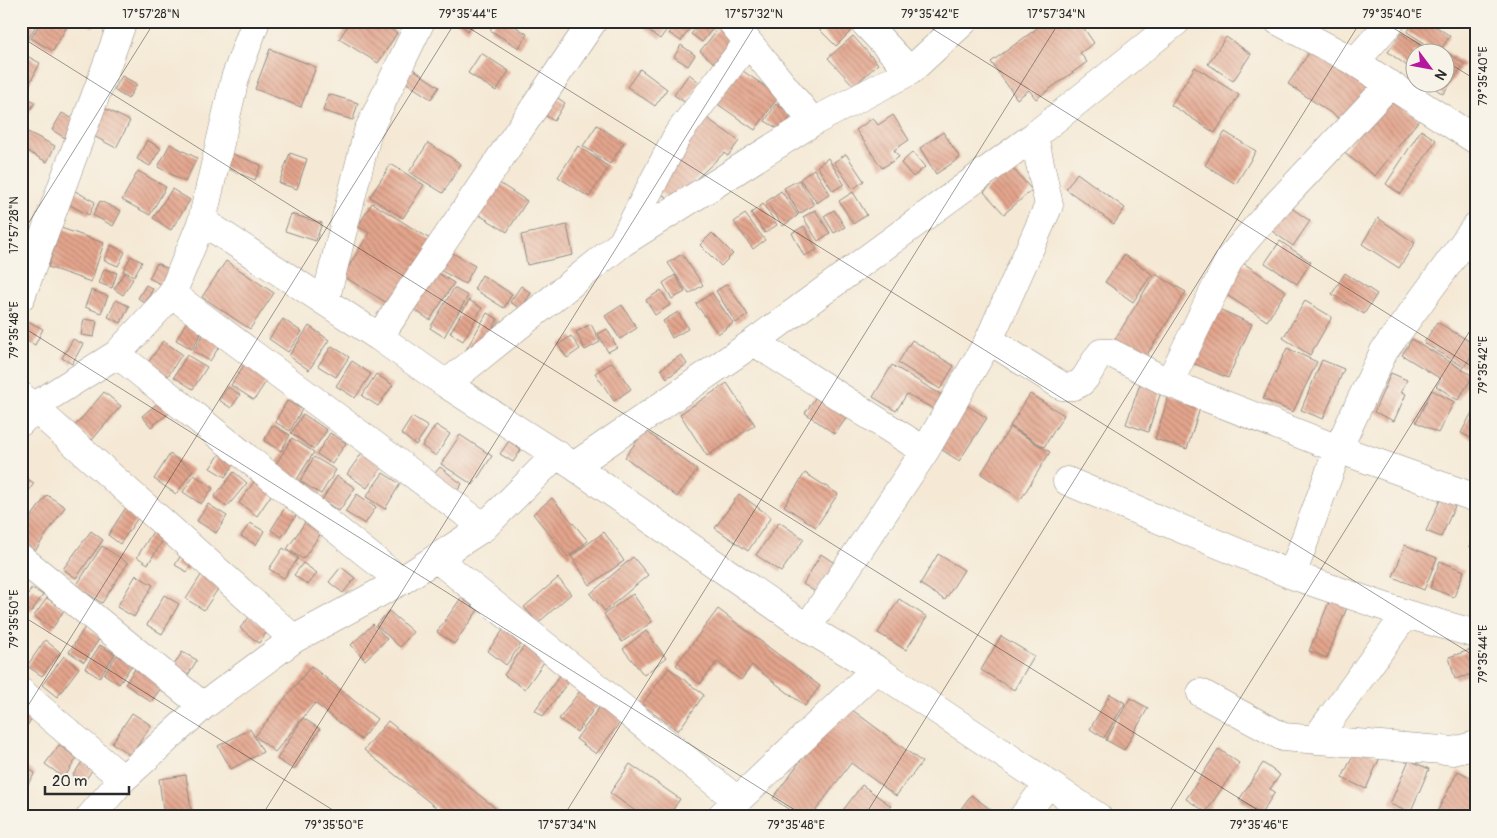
<svg xmlns="http://www.w3.org/2000/svg" width="1497" height="838" font-family="Pangolin,sans-serif">
  <defs>
    <pattern id="building-back-hatch" width="6" height="6" patternUnits="userSpaceOnUse" patternTransform="scale(1.25)"><rect width="6" height="6" fill="#e4a58d"/><path d="M-1 5l2 2M0 0l6 6M5-1l2 2" fill="none" stroke="#b98773"/></pattern>
  </defs>
  <rect width="100%" height="100%" fill="#f7f3e8"/>
  <filter id="ink" filterUnits="userSpaceOnUse"><feTurbulence type="fractalNoise" baseFrequency=".02" numOctaves="2"/><feDisplacementMap in="SourceGraphic" scale="10" xChannelSelector="R" yChannelSelector="G"/><feConvolveMatrix kernelMatrix="1 2 1 2 8 2 1 2 1" color-interpolation-filters="sRGB"/></filter>
  <filter id="wash" filterUnits="userSpaceOnUse"><feTurbulence type="fractalNoise" baseFrequency=".0096" numOctaves="4" result="noise"/><feDisplacementMap in="SourceGraphic" scale="20" xChannelSelector="R" yChannelSelector="G"/><feGaussianBlur stdDeviation="1.12" result="paint"/><feColorMatrix in="noise" values="0 0 0 0 0 0 0 0 0 0 0 0 0 0 0 0 0 1.4 0 .05"/><feComposite in="paint" operator="in"/></filter>
  <g filter="url(#wash)">
    <rect width="100%" height="100%" fill="#f5e9d5"/>
    <g id="blocks">
      <path fill="url(#building-back-hatch)" d="M21,21H25L35,27L27,41L21,38Z
        M41,21H70L53,51L31,38Z
        M82,21H96L93,27Z
        M197,21H209L207,26Z
        M351,21H378L397,33L378,63L339,39Z
        M455,21H474L468,31Z
        M496,21H507L527,34L519,48L490,30Z
        M646,21H673L660,39L642,26Z
        M677,21H695L681,41L669,33Z
        M702,21H719L702,42L691,34Z
        M811,21H854L857,25L836,46Z
        M1047,21H1079L1094,43L1080,53L1087,62L1036,99L1029,90L1017,99L991,62Z
        M1415,21H1428L1450,36L1439,52L1407,32Z
        M720,27L734,38L714,63L700,51Z
        M1401,33L1429,52H1414V71L1388,52Z
        M853,36L878,64L854,86L828,58Z
        M1226,37L1251,54L1233,81L1208,64Z
        M681,45L695,55L688,66L674,57Z
        M1313,47L1369,85L1344,122L1288,84Z
        M270,49L316,67L301,107L255,89Z
        M1442,49L1464,64L1443,94L1426,82H1444V52H1440Z
        M481,53L509,71L496,91L468,73Z
        M25,55L40,63L26,91L21,89V62Z
        M410,67L439,87L431,99L402,80Z
        M1195,67L1239,95L1215,133L1171,105Z
        M640,69L667,89L655,106L627,87Z
        M740,69L779,96L755,130L716,103Z
        M689,74L700,83L686,103L674,95Z
        M122,76L137,84L128,99L114,90Z
        M21,94L35,102L27,116L21,113Z
        M328,94L358,103L353,120L323,111Z
        M552,94L565,103L554,121L540,112Z
        M1386,95L1419,120L1375,176L1343,152Z
        M776,104L792,114L782,131L765,121Z
        M102,107L130,121L116,148L88,133Z
        M62,113L77,121L67,139L52,130Z
        M893,115L909,140L894,150L899,157L882,168L856,130L873,118L878,125Z
        M704,116L739,141L728,156L724,153L673,201L652,188Z
        M597,125L624,143L610,164L583,146Z
        M1421,130L1436,140L1401,194L1386,184Z
        M28,132L55,146L47,162L21,148V143Z
        M943,132L960,158L936,174L920,148Z
        M1225,132L1256,151L1236,184L1205,165Z
        M147,140L161,148L150,166L137,159Z
        M428,143L461,164L443,193L409,172Z
        M170,144L197,158L185,182L158,167Z
        M578,146L609,167L589,197L558,177Z
        M225,151L261,165L255,180L219,165Z
        M913,152L925,167L913,177L901,163Z
        M290,153L307,159L297,189L279,183Z
        M846,154L864,181L853,189L834,162Z
        M828,158L844,184L833,191L817,166Z
        M391,164L424,185L403,218L370,197Z
        M1012,167L1032,190L1004,214L984,192Z
        M814,169L830,194L817,203L800,179Z
        M138,171L166,187L150,215L122,200Z
        M1077,173L1125,208L1114,224L1066,189Z
        M799,180L814,205L799,214L784,188Z
        M496,181L527,201L507,232L476,213Z
        M172,189L190,200L171,230L153,218Z
        M75,191L95,202L89,215L68,204Z
        M781,191L798,215L783,226L766,202Z
        M853,192L867,215L853,224L839,201Z
        M100,201L121,211L113,226L93,215Z
        M1283,202L1310,221L1293,246L1265,226Z
        M372,203L435,242L395,308L343,276L369,233L358,226Z
        M763,204L777,225L765,233L751,213Z
        M815,210L830,233L818,241L803,217Z
        M834,210L845,227L834,233L824,216Z
        M291,214L322,223L316,241L285,231Z
        M745,214L765,240L753,249L734,222Z
        M1378,218L1415,243L1399,268L1362,244Z
        M21,222L35,230L24,250L21,249Z
        M567,225L573,255L527,265L521,235Z
        M804,226L817,250L804,256L792,233Z
        M61,228L104,243L91,282L48,267Z
        M712,233L733,254L721,266L700,245Z
        M1280,241L1311,262L1297,284L1265,263Z
        M111,245L125,252L118,266L104,260Z
        M444,248L475,266L465,284L433,266Z
        M682,254L703,285L689,294L668,263Z
        M1124,255L1152,274L1133,302L1105,282Z
        M131,256L142,262L134,276L123,271Z
        M1237,259L1286,291L1267,321L1217,289Z
        M226,261L274,293L250,329L202,297Z
        M157,263L172,271L164,286L149,278Z
        M104,269L117,273L112,288L99,283Z
        M433,270L454,283L430,320L410,307Z
        M124,273L133,279L123,295L114,289Z
        M1345,273L1377,294L1364,314L1332,294Z
        M1155,274L1186,292L1142,363L1112,344Z
        M482,275L512,294L504,308L474,289Z
        M675,275L685,292L672,299L663,283Z
        M727,284L748,315L736,323L716,291Z
        M146,285L153,289L145,303L138,298Z
        M521,286L531,293L521,309L510,302Z
        M454,288L468,296L444,337L430,328Z
        M91,290L108,296L101,313L85,307Z
        M661,290L670,305L655,315L646,300Z
        M712,293L733,323L718,334L696,304Z
        M116,300L129,306L121,323L108,317Z
        M469,300L482,308L463,341L450,333Z
        M1305,301L1332,317L1310,355L1283,338Z
        M622,305L637,328L620,339L605,316Z
        M1210,305L1252,324L1228,378L1186,360Z
        M678,312L688,329L672,338L663,321Z
        M487,313L498,319L477,356L466,350Z
        M189,317L205,327L192,349L176,340Z
        M84,319L97,321L94,337L81,335Z
        M283,319L302,332L288,352L269,339Z
        M26,320L43,329L35,345L21,338V329Z
        M1437,322L1476,345V349L1464,367L1424,343Z
        M591,324L600,342L585,350L576,332Z
        M309,326L329,340L309,370L289,356Z
        M607,329L617,347L608,352L598,334Z
        M206,330L223,341L210,361L193,351Z
        M571,336L580,349L567,358L558,345Z
        M73,339L83,344L72,364L62,358Z
        M1412,339L1473,376L1458,400L1436,386L1441,379L1402,355Z
        M912,340L954,366L940,389L898,363Z
        M163,341L182,354L168,376L148,363Z
        M332,346L349,357L336,377L318,366Z
        M1287,348L1317,362L1293,412L1263,399Z
        M187,355L207,367L193,389L174,377Z
        M681,355L687,364L667,378L661,369Z
        M1322,360L1344,369L1323,419L1301,410Z
        M352,361L371,374L355,398L336,386Z
        M246,362L269,377L254,400L231,385Z
        M612,362L631,389L614,401L595,373Z
        M892,365L945,397L937,411L907,394L896,411L873,397Z
        M1391,373L1407,380L1401,392L1406,394L1394,421L1374,412Z
        M376,374L393,385L378,406L362,396Z
        M1141,381L1162,389L1148,432L1126,424Z
        M727,383L755,425L707,456L680,414Z
        M228,387L240,395L231,408L219,400Z
        M821,389L852,410L835,434L805,413Z
        M1432,390L1454,402L1438,433L1416,422Z
        M104,392L121,406L92,440L75,426Z
        M1030,394L1064,415L1044,447L1010,426Z
        M1169,395L1201,405L1187,449L1155,439Z
        M160,401L169,413L151,427L142,416Z
        M287,401L302,409L290,431L275,422Z
        M960,401L987,418L959,461L933,444Z
        M1476,405V441L1461,433Z
        M303,414L327,430L314,449L291,433Z
        M412,417L428,427L416,445L401,434Z
        M272,425L290,435L281,451L264,441Z
        M436,425L450,434L436,456L422,446Z
        M1010,427L1050,452L1021,499L981,474Z
        M645,430L697,470L677,497L625,457Z
        M330,433L346,443L332,464L317,454Z
        M460,435L492,456L473,485L441,464Z
        M292,438L314,452L296,481L274,467Z
        M509,441L521,450L513,462L500,454Z
        M366,447L386,461L367,488L347,474Z
        M170,454L193,470L176,494L154,479Z
        M220,454L234,464L225,477L210,468Z
        M314,457L336,470L321,494L300,481Z
        M440,467L462,484L452,498L429,480Z
        M234,472L247,483L227,507L214,497Z
        M383,473L400,484L385,509L366,497Z
        M805,473L838,494L816,527L784,506Z
        M21,475L34,483L21,503Z
        M194,475L213,488L201,504L183,492Z
        M258,476L276,488L257,516L239,503Z
        M337,476L355,488L339,511L322,500Z
        M357,494L376,507L365,524L345,512Z
        M739,494L771,517L748,551L715,528Z
        M47,495L65,507L35,551L21,542V531Z
        M552,498L588,541L568,557L533,514Z
        M1441,498L1456,504L1441,537L1426,531Z
        M208,504L227,516L216,533L197,521Z
        M127,506L140,515L120,544L108,535Z
        M286,506L297,514L282,537L271,530Z
        M308,518L324,529L303,559L287,549Z
        M779,522L804,539L781,572L756,555Z
        M250,523L264,531L256,545L241,536Z
        M154,530L165,537L148,564L137,557Z
        M1476,530V549L1469,546Z
        M91,531L103,540L76,578L63,569Z
        M604,532L624,561L590,585L571,556Z
        M1405,545L1437,558L1424,590L1393,577Z
        M102,546L128,563L102,603L76,586Z
        M283,548L298,558L284,578L269,569Z
        M184,550L196,558L187,572L175,565Z
        M821,554L839,566L820,595L803,584Z
        M938,554L964,570L945,600L920,584Z
        M633,557L648,575L605,611L590,594Z
        M1440,561L1464,571L1454,597L1430,588Z
        M303,563L317,573L308,585L294,575Z
        M341,567L355,578L343,593L329,582Z
        M205,569L224,580L204,610L186,599Z
        M136,575L153,585L134,617L117,607Z
        M558,578L571,594L538,623L524,607Z
        M32,588L43,595L31,612L21,604Z
        M633,594L652,622L622,642L604,614Z
        M164,595L179,604L162,634L147,625Z
        M1331,597L1348,605L1327,658L1309,651Z
        M47,598L64,610L52,629L34,616Z
        M461,598L478,610L454,644L437,632Z
        M899,599L927,617L906,650L878,633Z
        M718,609L820,686L805,706L752,665L741,680L717,662L700,684L676,665Z
        M389,611L413,632L400,647L376,625Z
        M250,616L268,630L259,643L240,628Z
        M373,624L387,639L365,660L351,645Z
        M506,626L525,639L506,665L488,651Z
        M85,627L100,638L84,662L69,652Z
        M646,631L666,658L644,675L623,649Z
        M1001,636L1034,656L1014,690L981,670Z
        M45,640L60,652L42,676L27,666Z
        M528,640L549,655L525,689L504,675Z
        M100,645L115,654L99,678L85,668Z
        M1476,648V673L1455,679L1449,657Z
        M182,652L197,660L188,675L173,667Z
        M117,655L132,665L119,684L104,674Z
        M64,656L79,668L57,697L42,685Z
        M137,666L163,685L151,702L125,684Z
        M311,666L377,719L361,740L315,703L275,752L255,736Z
        M669,668L704,695L678,731L642,704Z
        M563,671L571,678L543,716L535,710Z
        M582,688L599,702L577,732L559,719Z
        M1110,694L1125,703L1104,738L1090,729Z
        M1130,698L1148,708L1124,750L1106,740Z
        M604,701L625,716L596,754L576,739Z
        M843,703L922,762L896,796L851,763L811,817H799L773,798Z
        M21,711L32,718L21,735Z
        M132,713L151,725L131,756L112,743Z
        M303,718L320,729L294,770L277,759Z
        M388,721L500,812L496,817H448L364,750Z
        M250,729L263,752L231,769L218,746Z
        M59,745L77,758L64,778L45,764Z
        M1357,747L1380,757L1366,789L1342,778Z
        M1219,749L1239,763L1206,812L1186,799Z
        M1409,760L1429,769L1410,813L1390,804Z
        M82,762L93,769L84,782L73,775Z
        M1263,763L1280,775L1270,789L1275,792L1261,814L1239,800Z
        M21,764L35,773L21,795Z
        M630,764L680,799L668,817H644L610,793Z
        M1458,771L1476,780V809L1472,817H1441L1436,814Z
        M186,775L192,817H164L159,779Z
        M862,785L891,806L883,817H838Z
        M971,795L1001,817H955Z"/>
    </g>
  </g>
  <g filter="url(#ink)">
    <use href="#blocks" fill-opacity="0" stroke="#908a80" stroke-width="1"/>
    <g fill="none" stroke-linecap="round" stroke-linejoin="round">
      <defs>
        <path id="minor" d="M731,21L813,122
          M863,21L910,71
          M1278,21L1355,62L1476,140
          M1355,62L1391,21
          M202,221L235,78L256,21
          M622,243L678,134L748,42
          M172,294L484,527
          M21,297L123,21
          M325,301L368,131L421,21
          M379,337L593,21
          M989,340L1062,386C1087,390 1087,370 1101,353H1111L1169,383L1338,449L1476,498
          M754,342L925,451
          M117,354L401,581
          M1169,383L1230,258L1267,215L1390,84
          M446,384L622,243L813,122L910,71L964,21
          M21,396L294,639
          M21,422L33,407L117,354L172,294L202,221L379,337L446,384L574,466L807,628L876,669L1098,817
          M574,466L754,342L1034,136L1177,21
          M1067,481L1292,575L1338,449L1384,351L1476,226
          M21,558L203,706
          M436,558L737,800
          M1292,575L1406,614L1476,634
          M807,628L925,451L989,340L1049,205L1034,136
          M21,692L123,779
          M1201,693L1283,737L1454,751L1476,745
          M1315,740L1406,614
          M90,817L123,779L203,706L294,639L401,581L484,527L557,454
          M720,817L876,669
          M1023,817L1048,784"/>
      </defs>
      <use href="#minor" stroke="#908a80" stroke-width="29"/>
      <use href="#minor" stroke="#fff" stroke-width="28"/>
    </g>
  </g>
  <path fill="none" stroke="#2b2b2b" stroke-width="1" stroke-opacity="0.45" d="M458,21L1476,657M920,21L1476,369M1382,21L1432,52M21,37L1269,817M1444,60L1476,80M21,235L155,21M21,326L806,817M21,615L344,817M21,717L456,21M261,817L758,21M563,817L1060,21M864,817L1361,21M1166,817L1476,321M1468,817L1476,804"/>
  <rect width="1497" height="838" fill="none" stroke="#f7f3e8" stroke-width="55"/>
  <g transform="translate(1430 68) rotate(122)"><circle r="24" fill="#f7f3e8" stroke="#a5a39c"/>
  <path d="M0-4L9 19L0 12L-9 19Z" fill="#b5179e"/>
  <text y="-8" font-size="14" font-weight="bold" text-anchor="middle" fill="#2b2b2b">N</text>
  </g>
  <path d="M45 786v8h84v-8" fill="none" stroke="#2b2b2b" stroke-width="2.5"/>
  <text x="52" y="786" font-size="15" fill="#2b2b2b" stroke="#f7f3e8" stroke-width="4" paint-order="stroke">20 m</text>
  <rect x="28" y="28" width="1442" height="782" fill="none" stroke="#2b2b2b" stroke-width="2"/>
  <g font-size="12" text-anchor="middle" fill="#2b2b2b">
    <text x="151" y="18">17°57'28"N</text>
    <text x="468" y="18">79°35'44"E</text>
    <text x="754" y="18">17°57'32"N</text>
    <text x="930" y="18">79°35'42"E</text>
    <text x="1056" y="18">17°57'34"N</text>
    <text x="1392" y="18">79°35'40"E</text>
    <text transform="translate(1483 76) rotate(-90)" y="4">79°35'40"E</text>
    <text transform="translate(14 225) rotate(-90)" y="4">17°57'28"N</text>
    <text transform="translate(14 330) rotate(-90)" y="4">79°35'48"E</text>
    <text transform="translate(1483 365) rotate(-90)" y="4">79°35'42"E</text>
    <text transform="translate(14 619) rotate(-90)" y="4">79°35'50"E</text>
    <text transform="translate(1483 654) rotate(-90)" y="4">79°35'44"E</text>
    <text x="334" y="829">79°35'50"E</text>
    <text x="567" y="829">17°57'34"N</text>
    <text x="796" y="829">79°35'48"E</text>
    <text x="1259" y="829">79°35'46"E</text>
  </g>
</svg>
